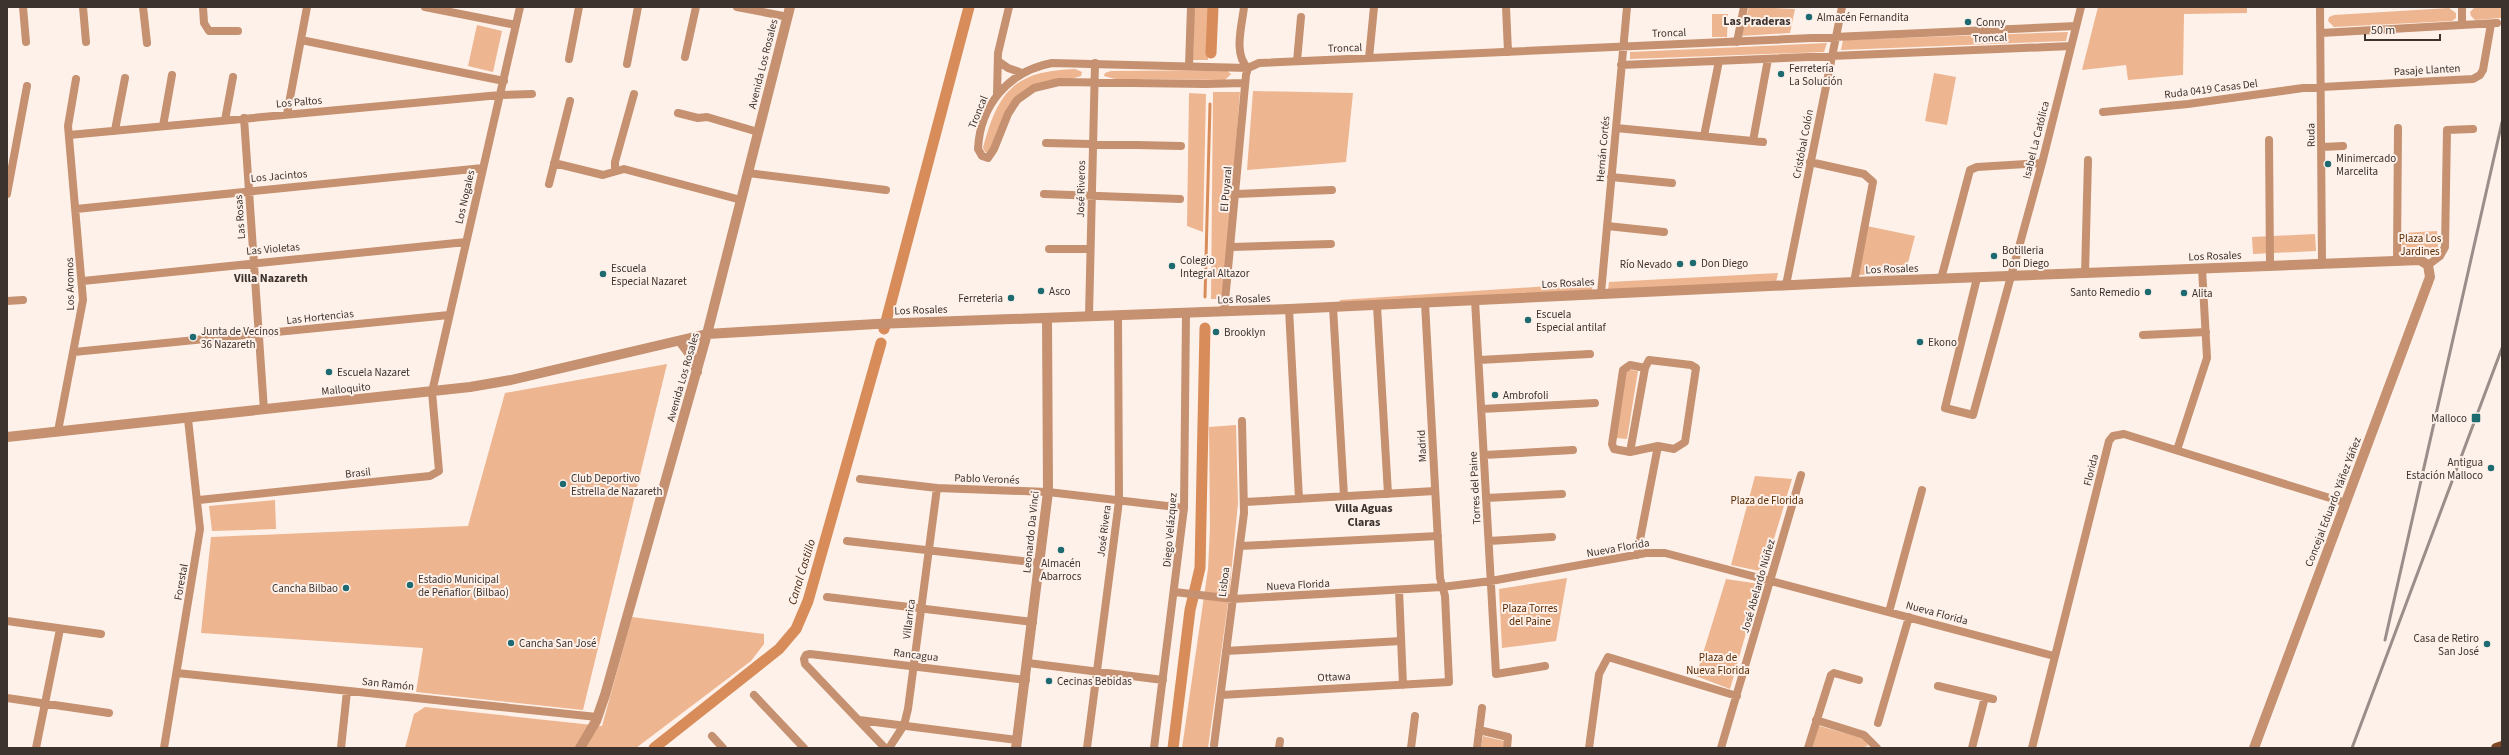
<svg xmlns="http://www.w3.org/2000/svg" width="2509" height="755" font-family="'Source Sans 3',sans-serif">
  <rect width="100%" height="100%" fill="#fef1ea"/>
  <path fill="#eeb591" d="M1194,7H1210L1208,60H1193Z
    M1749,7L1795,9L1790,33L1741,36Z
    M2098,7H2247V13L2184,14L2183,75L2128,80L2126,65L2082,70Z
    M2501,7V18L2475,20L2471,16L2470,12L2474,8Z
    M2449,8L2456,13V18L2452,21L2334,27L2328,21L2329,17L2334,15Z
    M1712,14H1728L1727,37H1712Z
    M477,25L502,31L493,72L468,66Z
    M2068,32L2066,41L1841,50L1843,40Z
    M1827,43L1824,52L1630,59V52Z
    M1075,69L1082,72L1081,76L1021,94L988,153L985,152L983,148C998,91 1014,71 1075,69Z
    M1226,70L1231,74L1225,80L1115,79L1104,76L1105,73L1111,71Z
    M1934,73L1956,77L1947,125L1925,121Z
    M1253,91L1353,93L1346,162L1247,170Z
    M1213,92H1240L1225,286L1220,299H1211Z
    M1189,93L1206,94L1203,232L1187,226Z
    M1862,225L1915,236L1905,274L1852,275Z
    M2437,231L2438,248L2428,255L2401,257L2402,233Z
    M2315,234L2316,251L2253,254L2252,237Z
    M1778,273L1776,282L1608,290L1609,282Z
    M1593,283L1592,291L1339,304L1340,300Z
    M667,364L583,710L416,692L423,648L201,633L211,537L468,526L505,393Z
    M1626,369L1638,371L1627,439L1616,438Z
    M1236,425L1238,503L1229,596L1208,748H1182L1208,569L1210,528L1209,427Z
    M1755,476L1792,479L1764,572L1731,565Z
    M275,500L276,529L212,531L209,506Z
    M1567,578L1556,641L1502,648L1499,589Z
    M1726,579L1760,584L1730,689L1696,676Z
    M632,617L764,634V644L751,661L636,748H405L414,714L425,707L602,726Z
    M1813,724L1865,739L1868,746L1860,748H1806Z
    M1483,736L1504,741L1503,748H1481Z"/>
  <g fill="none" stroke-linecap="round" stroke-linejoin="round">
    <path stroke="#d88c59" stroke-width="3" d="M1205,297L1210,104"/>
    <path stroke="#d88c59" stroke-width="11" d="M1211,53L1213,7
      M884,329L969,7
      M654,748L779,649L796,629L808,601L881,343
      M1173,748L1190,610L1200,568L1205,328"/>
    <path stroke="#c59170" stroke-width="8" d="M23,7L26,42
      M83,7L86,42
      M143,7L147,43
      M203,7L204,23L209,31H238
      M425,7L516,25
      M737,7L788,17
      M1244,7C1242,26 1233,54 1248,68
      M1506,7L1508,52
      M2320,7L2322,263
      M2462,7V25
      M2321,33L2497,23
      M301,40L504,81
      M1737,42L1744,7
      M685,57L696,7
      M1369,58L1374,7
      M569,59L579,7
      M998,61L1008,68L1022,73
      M1297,61L1301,17
      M627,64L638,7
      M1621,65L2071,46
      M1189,66L1191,7
      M1245,83L1206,84L1059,82L1034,88L1017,100L1008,114L994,149L988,158L982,156L978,149C980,105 1009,71 1052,63L1248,68L1259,63L2076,26
      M997,94L998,53L1009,7
      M2103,112L2188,104L2303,88L2473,79L2480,75L2483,70L2491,24
      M678,113L698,118L707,117L758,132
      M287,114L307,7
      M244,118L264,410
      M225,120L233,77
      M163,126L172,75
      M1616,128L1763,142
      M115,130L125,78
      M69,135L500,95L532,94
      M1704,136L1719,61
      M2269,140L2270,265
      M1753,141L1768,59
      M1046,143L1181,146
      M2322,147L2343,146
      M1810,162L1864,174L1873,182L1854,282
      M554,163L603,175L624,169L741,200
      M615,171V162L634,94
      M748,173L886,190
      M1611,177L1672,183
      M549,184L570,101
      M7,194L27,86
      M1044,194L1180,199
      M1237,194L1332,190
      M76,209L483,168
      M1607,226L1664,232
      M1232,247L1331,244
      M1049,249H1090
      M2397,260L2398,128
      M2428,265L2440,256L2445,247L2447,130L2473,129
      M2085,274L2088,160
      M1977,278L1945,408L1973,415L2042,163L2081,7
      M1941,279L1970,170L1977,167L2042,163
      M83,281L466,242
      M1786,285L1842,7
      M1601,293L1627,7
      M1475,300L1496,674L1545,666
      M7,301L23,300
      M1377,306L1388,494
      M1333,307L1344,496
      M1289,309L1299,499
      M1224,312L1246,75L1248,68
      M1089,316L1095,63
      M2143,335L2206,332
      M74,352L449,315
      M1479,360L1590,354
      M1481,409L1595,403
      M58,431L83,300L68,126L76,79
      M2177,450L2207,358L2202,268
      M1630,452L1645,368L1649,360L1691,365L1696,368L1685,442L1674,449L1658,446L1630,452L1614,449L1612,444L1623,370L1630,365L1645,368
      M1484,455L1573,450
      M860,479L937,488L1048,492L1184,508
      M1486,498L1562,494
      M199,500L430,476L439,471L432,392L520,7
      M1245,502L1435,491
      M847,541L1040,563
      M1489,541L1552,537
      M1240,546L1438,536
      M1637,555L1658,446
      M1399,590L1403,685
      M1175,592L1233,599L1442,587L1491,581L1646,553H1665L2054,656
      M827,597L1033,622
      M1889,612L1922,490
      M7,621L101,634
      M1226,651L1401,641
      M1028,663L1163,680
      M177,673L597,717
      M1938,686L1993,699
      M754,695L804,748
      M1221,695L1449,682L1445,596L1440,578L1425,303
      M7,698L109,713
      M859,720L1017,740
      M1816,720L1864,735L1877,748
      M1878,723L1909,617
      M1479,730L1508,737L1507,748
      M712,736L723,748
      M1214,745L1244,513L1242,421
      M36,748L60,629
      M164,748L200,529L188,419
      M341,748L347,691
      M885,748L805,664L804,659L806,655L810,654L1026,680
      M889,748L904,725L908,709L937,488
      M1087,748L1119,501L1118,315
      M1154,748L1184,508L1186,313
      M1279,748L1280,741
      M1411,748L1415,716
      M1477,748L1482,708
      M1589,748L1599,674L1608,657L1737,696
      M1721,748L1801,475
      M1808,748L1831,675L1834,673L1859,680
      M1972,748L1985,697
      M2032,748L2109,441L2113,436L2124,434L2346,503"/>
    <path stroke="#c59170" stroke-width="10" d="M680,341L692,357L697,372
      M7,437L470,387L511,380L707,334L876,324L1289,309L1854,282L2420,260L2428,265L2430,277L2254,748
      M580,748L596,721L605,695L707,334L790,7
      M1016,748L1048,492L1047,318"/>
    <path stroke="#7e4924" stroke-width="10" d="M2496,748L2502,746"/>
    <path stroke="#998e89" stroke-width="3" d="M2385,640L2502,122
      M2352,748L2502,348"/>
  </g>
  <g fill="#1e6a71" stroke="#fef1ea" stroke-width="1.5">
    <circle cx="1809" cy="17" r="4"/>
    <circle cx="1968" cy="22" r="4"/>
    <circle cx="1781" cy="74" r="4"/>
    <circle cx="2328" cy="164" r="4"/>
    <circle cx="1994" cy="256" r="4"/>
    <circle cx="1693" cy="263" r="4"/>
    <circle cx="1680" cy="264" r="4"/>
    <circle cx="1172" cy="266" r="4"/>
    <circle cx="603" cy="274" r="4"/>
    <circle cx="1041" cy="291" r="4"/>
    <circle cx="2148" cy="292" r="4"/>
    <circle cx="2184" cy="293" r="4"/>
    <circle cx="1011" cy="298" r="4"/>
    <circle cx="1528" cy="320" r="4"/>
    <circle cx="1216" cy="332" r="4"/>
    <circle cx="193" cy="337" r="4"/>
    <circle cx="1920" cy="342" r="4"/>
    <circle cx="329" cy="372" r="4"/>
    <circle cx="1495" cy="395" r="4"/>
    <rect x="2471" y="413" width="10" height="10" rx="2"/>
    <circle cx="2491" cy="468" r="4"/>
    <circle cx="563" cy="484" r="4"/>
    <circle cx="1061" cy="550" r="4"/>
    <circle cx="410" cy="585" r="4"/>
    <circle cx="346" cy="588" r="4"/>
    <circle cx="511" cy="643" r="4"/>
    <circle cx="2487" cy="644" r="4"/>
    <circle cx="1049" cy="681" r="4"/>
  </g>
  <g text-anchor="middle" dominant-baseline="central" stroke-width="4" stroke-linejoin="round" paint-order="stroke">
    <g font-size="11" fill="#3c332f" stroke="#fef1ea" text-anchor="start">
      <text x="1817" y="17">Almacén Fernandita</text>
      <text x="1976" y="22">Conny</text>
      <text x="1789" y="68">Ferretería<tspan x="1789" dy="13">La Solución</tspan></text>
      <text x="2336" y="158">Minimercado<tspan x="2336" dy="13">Marcelita</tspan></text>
      <text x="2002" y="250">Botilleria<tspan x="2002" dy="13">Don Diego</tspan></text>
      <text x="1180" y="260">Colegio<tspan x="1180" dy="13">Integral Altazor</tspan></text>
      <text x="1701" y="263">Don Diego</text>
      <text x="1672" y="264" text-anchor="end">Río Nevado</text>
      <text x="611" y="268">Escuela<tspan x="611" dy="13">Especial Nazaret</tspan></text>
      <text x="1049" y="291">Asco</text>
      <text x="2140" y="292" text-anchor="end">Santo Remedio</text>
      <text x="2192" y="293">Alita</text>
      <text x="1003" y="298" text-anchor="end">Ferreteria</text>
      <text x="1536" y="314">Escuela<tspan x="1536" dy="13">Especial antilaf</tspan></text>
      <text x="201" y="331">Junta de Vecinos<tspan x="201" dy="13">36 Nazareth</tspan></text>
      <text x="1224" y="332">Brooklyn</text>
      <text x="1928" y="342">Ekono</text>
      <text x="337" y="372">Escuela Nazaret</text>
      <text x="1503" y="395">Ambrofoli</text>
      <text x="2467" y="418" text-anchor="end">Malloco</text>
      <text x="2483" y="462" text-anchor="end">Antigua<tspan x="2483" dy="13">Estación Malloco</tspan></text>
      <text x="571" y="478">Club Deportivo<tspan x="571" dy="13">Estrella de Nazareth</tspan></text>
      <text x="1061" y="563" text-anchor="middle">Almacén<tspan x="1061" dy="13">Abarrocs</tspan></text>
      <text x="418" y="579">Estadio Municipal<tspan x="418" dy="13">de Peñaflor (Bilbao)</tspan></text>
      <text x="338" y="588" text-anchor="end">Cancha Bilbao</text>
      <text x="2479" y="638" text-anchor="end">Casa de Retiro<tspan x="2479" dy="13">San José</tspan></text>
      <text x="519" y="643">Cancha San José</text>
      <text x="1057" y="681">Cecinas Bebidas</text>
    </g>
    <g font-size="11" fill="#3c332f" stroke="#fef1ea">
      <text transform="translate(1669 33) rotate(-2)">Troncal</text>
      <text transform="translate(1990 38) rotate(-3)">Troncal</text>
      <text transform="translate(1345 48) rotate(-2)">Troncal</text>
      <text transform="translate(763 64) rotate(-76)">Avenida Los Rosales</text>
      <text transform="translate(2427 70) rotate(-3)">Pasaje Llanten</text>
      <text transform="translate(2211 89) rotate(-7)">Ruda 0419 Casas Del</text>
      <text transform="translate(299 102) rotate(-5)">Los Paltos</text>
      <text transform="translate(978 112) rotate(-68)">Troncal</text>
      <text transform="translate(2311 135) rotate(-91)">Ruda</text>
      <text transform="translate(2036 140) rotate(-76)">Isabel La Católica</text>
      <text transform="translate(1803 144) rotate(-79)">Cristóbal Colón</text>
      <text transform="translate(1603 149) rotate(-85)">Hernán Cortés</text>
      <text transform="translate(279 176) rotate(-5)">Los Jacintos</text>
      <text transform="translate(1081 189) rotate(-89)">José Riveros</text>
      <text transform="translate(1226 189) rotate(-85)">El Puyaral</text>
      <text transform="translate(465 197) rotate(-77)">Los Nogales</text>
      <text transform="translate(240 217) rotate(-94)">Las Rosas</text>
      <text transform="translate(273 249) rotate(-5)">Las Violetas</text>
      <text transform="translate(2215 256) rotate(-2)">Los Rosales</text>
      <text transform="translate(1892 269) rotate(-2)">Los Rosales</text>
      <text transform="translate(1568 283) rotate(-3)">Los Rosales</text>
      <text transform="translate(70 284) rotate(-91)">Los Aromos</text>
      <text transform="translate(1244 299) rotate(-2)">Los Rosales</text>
      <text transform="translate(921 310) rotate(-2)">Los Rosales</text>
      <text transform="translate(320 317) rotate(-6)">Las Hortencias</text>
      <text transform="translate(683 377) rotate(-74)">Avenida Los Rosales</text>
      <text transform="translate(346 389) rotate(-6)">Malloquito</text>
      <text transform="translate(1422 446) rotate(-93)">Madrid</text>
      <text transform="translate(2091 470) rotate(-76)">Florida</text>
      <text transform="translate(358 473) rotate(-6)">Brasil</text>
      <text transform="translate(987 479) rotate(2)">Pablo Veronés</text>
      <text transform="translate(1475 488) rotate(-93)">Torres del Paine</text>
      <text transform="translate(2333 502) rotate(-69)">Concejal Eduardo Yáñez Yáñez</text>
      <text transform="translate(1170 530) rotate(-85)">Diego Velázquez</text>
      <text transform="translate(1104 531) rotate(-83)">José Rivera</text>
      <text transform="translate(1031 532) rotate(-84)">Leonardo Da Vinci</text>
      <text transform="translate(1618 548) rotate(-10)">Nueva Florida</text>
      <text transform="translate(181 582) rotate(-80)">Forestal</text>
      <text transform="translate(1224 582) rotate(-83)">Lisboa</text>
      <text transform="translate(1298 585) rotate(-3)">Nueva Florida</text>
      <text transform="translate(1758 586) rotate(-74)">José Abelardo Núñez</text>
      <text transform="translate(1937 613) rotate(15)">Nueva Florida</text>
      <text transform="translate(909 619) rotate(-83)">Villarrica</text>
      <text transform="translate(916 655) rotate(7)">Rancagua</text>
      <text transform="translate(1334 677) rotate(-3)">Ottawa</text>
      <text transform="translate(388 684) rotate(6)">San Ramón</text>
    </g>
    <g font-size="11" fill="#5a2a01" stroke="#fef1ea">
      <text x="2420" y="238">Plaza Los<tspan x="2420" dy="13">Jardines</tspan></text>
      <text x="1767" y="500">Plaza de Florida</text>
      <text x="1530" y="608">Plaza Torres<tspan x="1530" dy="13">del Paine</tspan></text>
      <text x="1718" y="657">Plaza de<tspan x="1718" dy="13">Nueva Florida</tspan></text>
    </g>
    <g font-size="12" font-weight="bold" fill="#3c332f" stroke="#fef1ea">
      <text x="1757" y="21">Las Praderas</text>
      <text x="271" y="278">Villa Nazareth</text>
      <text x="1364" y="508">Villa Aguas<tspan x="1364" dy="14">Claras</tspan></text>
    </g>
    <g font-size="12" font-style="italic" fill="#462711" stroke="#fef1ea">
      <text transform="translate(802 572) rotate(-73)">Canal Castillo</text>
    </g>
  </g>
  <rect width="2509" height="755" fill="none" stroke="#3c332f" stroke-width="16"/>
  <path d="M2365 34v6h75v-6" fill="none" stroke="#3c332f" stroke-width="2"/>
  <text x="2371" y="34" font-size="12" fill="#3c332f" stroke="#fef1ea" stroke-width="3" paint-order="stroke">50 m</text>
</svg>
